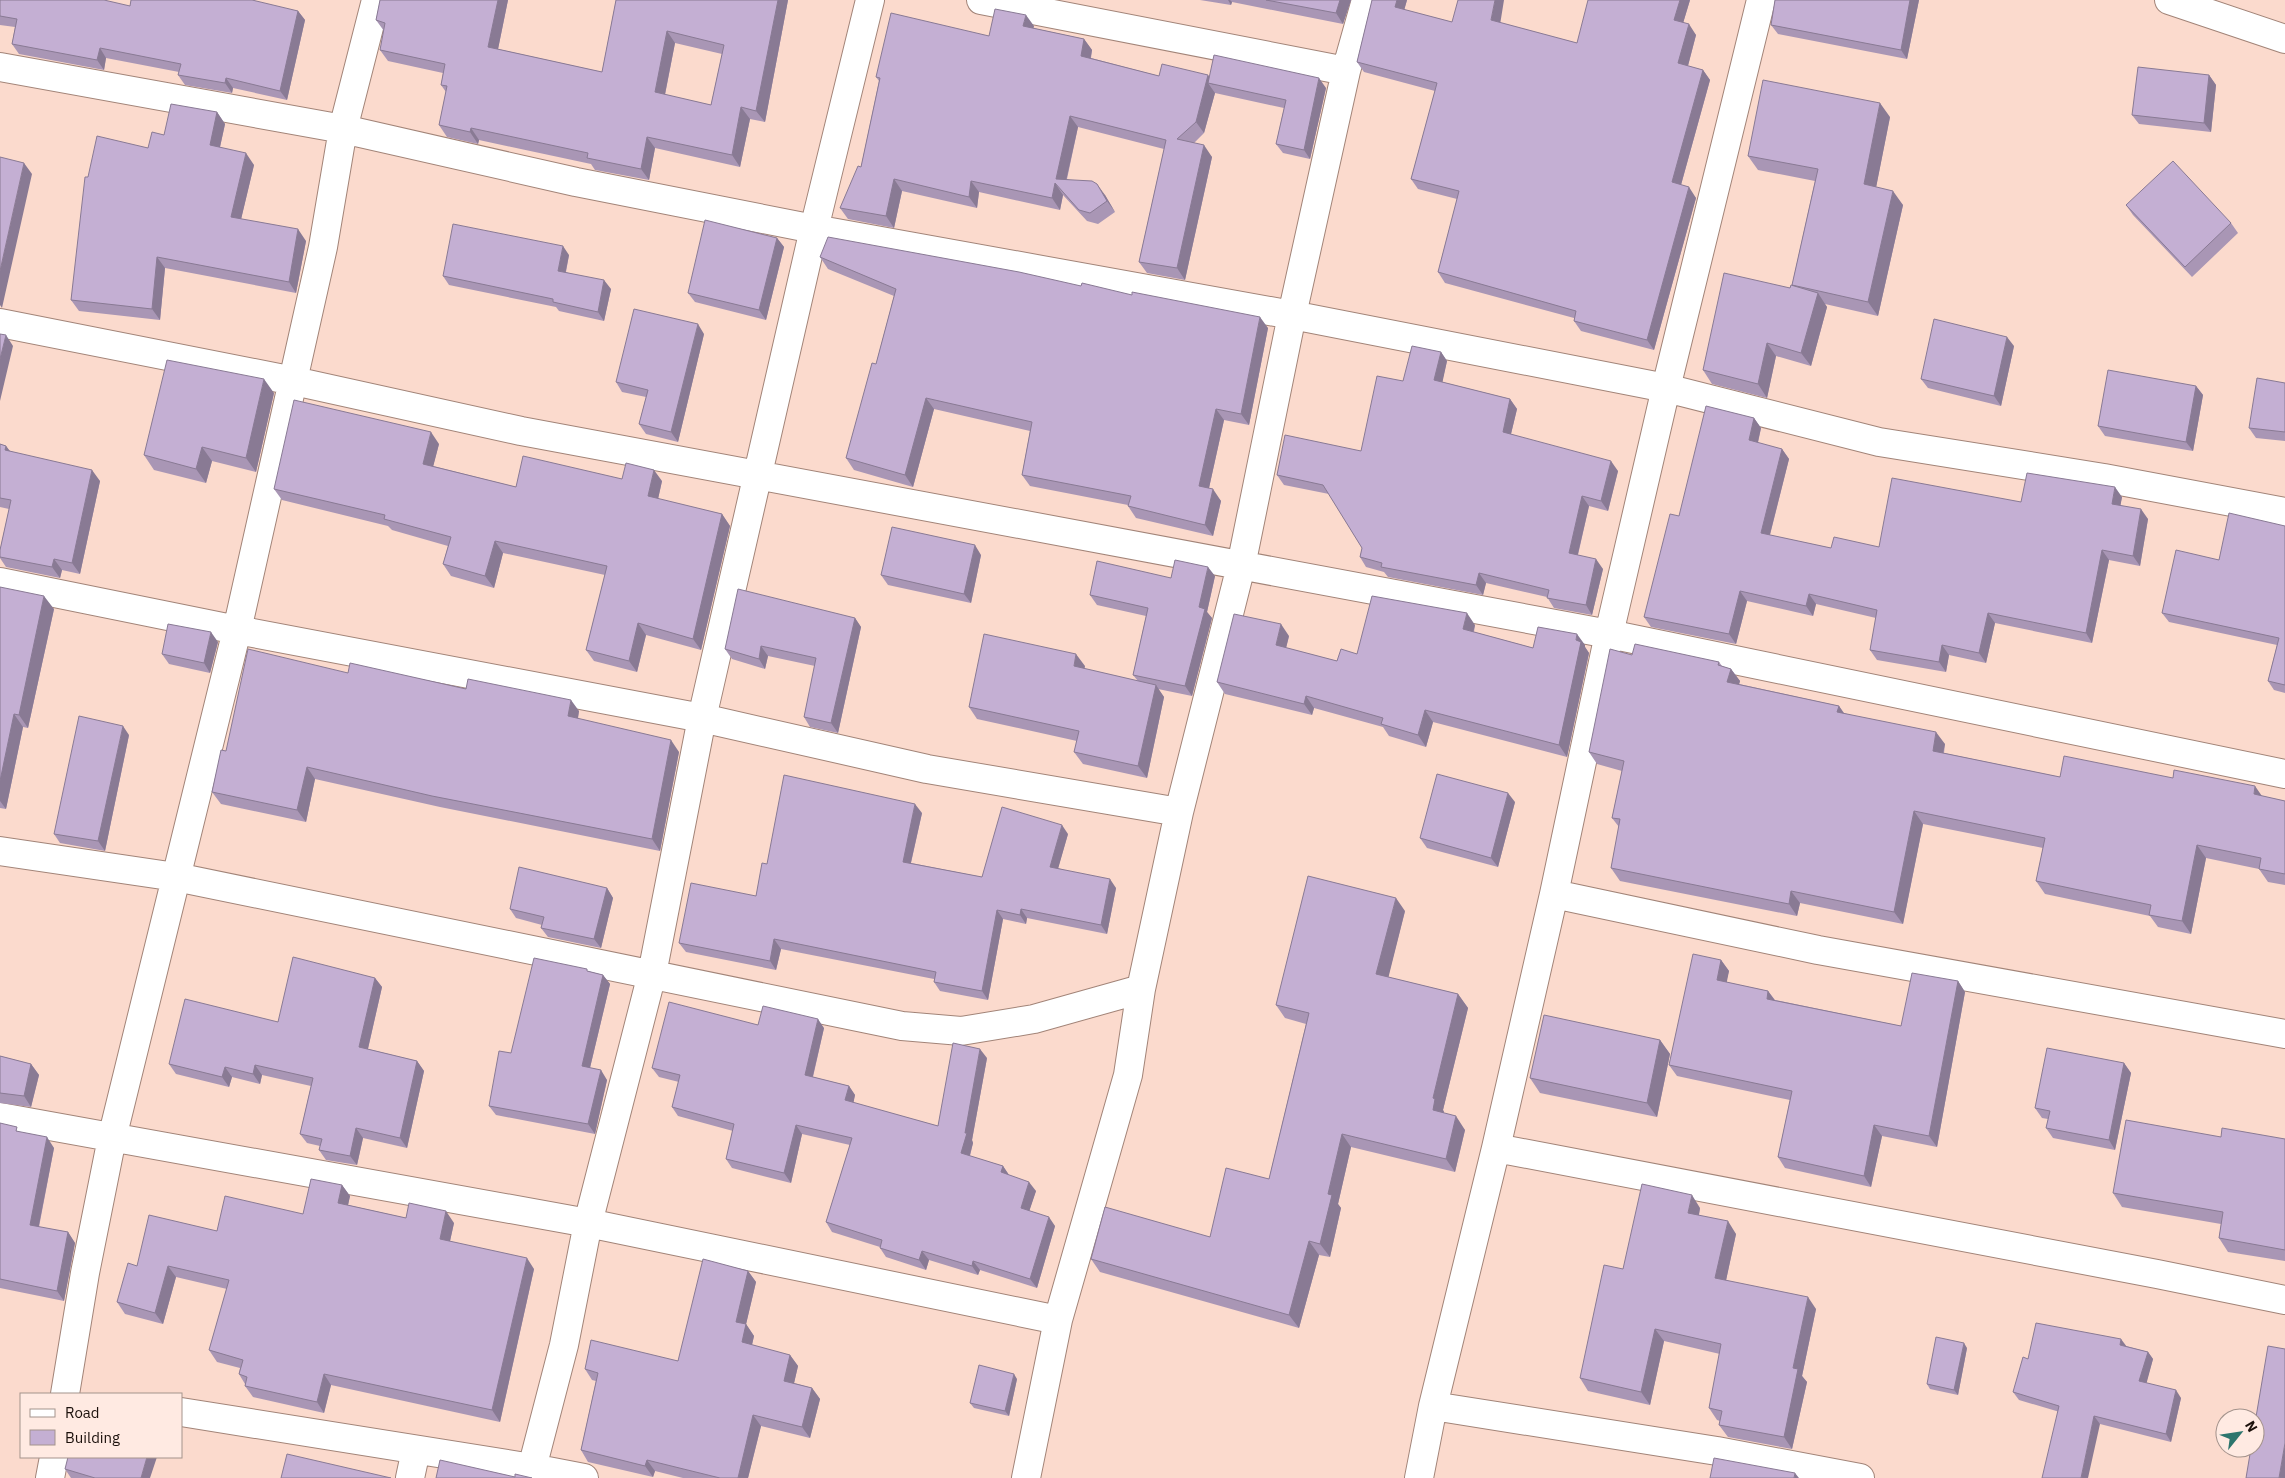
<svg xmlns="http://www.w3.org/2000/svg" width="2285" height="1478" font-family="'IBM Plex Sans',sans-serif">
  <rect width="100%" height="100%" fill="#fbdacd"/>
  <g fill="none" stroke-linecap="round" stroke-linejoin="round">
    <defs>
      <path id="street" d="M981,0L1346,71
        M0,67L343,129L576,182L814,229L1292,315L1666,388L1879,442L2104,478L2285,512
        M0,323L294,381L521,431L1609,634L2285,774
        M0,582L237,630L702,718L927,769L1179,812
        M0,851L176,877L902,1026L961,1031L1034,1019L1141,989
        M1554,894L1818,950L2285,1034
        M0,1117L588,1223L1058,1320
        M1496,1148L2157,1274L2285,1300
        M65,1394L85,1273L112,1138L237,630L323,247L343,129L376,0
        M1433,1406L1717,1451L1860,1478
        M181,1412L532,1468L584,1478
        M532,1468L564,1345L588,1223L652,974L702,718L814,229L870,0
        M50,1478L54,1457
        M410,1478L416,1450
        M1026,1478L1058,1320L1128,1075L1141,989L1179,812L1241,566L1292,315L1346,71L1366,0
        M1419,1478L1433,1406L1496,1148L1554,894L1609,634L1666,388L1761,0"/>
      <path id="secondary" d="M2169,0L2285,39"/>
    </defs>
    <use href="#street" stroke="#a28478" stroke-width="30"/>
    <use href="#secondary" stroke="#a28478" stroke-width="30"/>
    <use href="#street" stroke="#fff" stroke-width="28"/>
    <use href="#secondary" stroke="#fff" stroke-width="28"/>
  </g>
  <path fill="#a996b5" fill-rule="evenodd" d="M0,0L130,6L298,11L305,20L287,100L233,88L232,93L185,85L178,75L179,72L106,58L104,70L19,54L12,44L15,27L0,25Z
    M380,0H508L498,49L602,72L616,0H788L765,122L750,119L740,167L655,148L649,180L595,170L591,164L479,140L478,144L447,137L439,125L446,92L441,85L443,73L388,61L380,50L384,31L376,20ZM675,43L722,54L711,105L665,95Z
    M1200,0H1351L1343,24L1232,2L1231,5Z
    M1372,0H1407L1404,10L1452,22L1500,23L1577,43L1690,0L1683,23L1696,35L1688,66L1703,70L1710,80L1681,185L1696,198L1654,350L1581,331L1574,321V318L1445,283L1438,272L1457,199L1418,189L1411,179L1435,91L1364,72L1357,62Z
    M1775,0H1919L1907,59L1778,34L1771,25Z
    M1034,26L1033,28L1084,39L1092,50L1091,58L1159,76L1209,77L1326,88L1310,159L1283,153L1276,144L1284,108L1215,93L1204,133L1194,143L1212,157L1185,280L1147,273L1139,262L1164,149L1078,127L1067,179L1105,195L1115,212L1098,224L1087,221L1063,195L1060,210L979,192L977,208L902,191L894,228L848,219L840,208L861,167L879,81L876,77L989,36Z
    M2209,75L2216,85L2211,132L2139,124L2132,115Z
    M217,112L225,124L220,147L254,165L241,219L306,241L296,293L165,268L160,320L79,311L71,300L88,177L148,148L164,135Z
    M1890,117L1876,187L1903,205L1878,316L1825,304L1827,307L1811,366L1776,356L1767,398L1712,384L1703,370L1790,288L1793,286L1792,285L1815,181L1758,170L1748,156Z
    M2126,205L2231,223L2238,233L2192,277L2133,215Z
    M777,238L784,247L766,320L695,302L688,293Z
    M569,255L566,272L611,289L604,321L559,311L556,307L449,285L443,276Z
    M820,257L1268,328L1249,425L1224,420L1209,488L1221,501L1213,536L1136,518L1128,506V505L1030,486L1022,475L1030,431L934,409L913,487L854,470L846,458L876,364L894,296L828,269Z
    M704,334L678,442L646,434L639,424L646,397L622,392L616,382Z
    M2014,346L2001,406L1928,388L1921,379Z
    M1441,352L1447,361L1442,382L1510,399L1517,409L1511,434L1618,471L1608,511L1589,506L1578,555L1603,569L1592,615L1554,608L1547,597L1486,583L1483,595L1388,577L1384,572L1366,567L1360,557L1362,548L1329,494L1284,485L1277,475L1361,451Z
    M2285,383V441L2256,438L2249,428Z
    M2196,386L2203,395L2193,451L2105,436L2098,426Z
    M274,393L256,472L212,461L206,483L154,470L144,455Z
    M1754,418L1761,428L1758,443L1782,449L1789,459L1770,535L1831,548L1879,547L2021,502L2122,497L2120,506L2148,519L2140,566L2109,560L2092,643L1995,623L1986,663L1949,655L1946,672L1877,660L1870,650L1876,618L1816,604L1813,616L1747,601L1736,644L1651,627L1644,617L1679,516Z
    M0,444L6,446L10,451L100,481L80,574L62,570L60,578L6,567L0,558V550L9,509L0,507Z
    M439,444L433,466L516,487L622,479L662,481L658,499L722,514L730,526L701,650L646,635L637,672L594,661L586,650L605,575L503,553L494,588L451,576L443,564L448,546L392,530L388,526L282,500L274,489Z
    M2285,526V693L2274,690L2268,681L2277,645L2169,622L2162,613L2219,560Z
    M981,555L971,603L888,585L881,575Z
    M1215,576L1207,612L1212,618L1192,696L1158,689L1164,697L1147,778L1083,764L1074,752L1077,741L977,719L969,707L1085,666L1084,669L1138,681L1133,675L1146,616L1097,605L1090,595L1171,578Z
    M0,587L54,609L28,728L23,727L6,809L0,808Z
    M855,618L861,627L838,733L810,727L804,717L815,666L768,656L765,669L732,659L725,649Z
    M1475,625L1474,632L1533,648L1585,645V647L1589,653L1567,757L1433,722L1426,747L1389,736L1383,727L1314,708L1312,715L1225,694L1217,682L1289,636L1286,648L1337,661L1357,654Z
    M218,642L210,673L169,664L162,654Z
    M1632,655L1719,662L1722,666L1731,669L1740,681L1739,684L1839,706L1844,713L1945,744L1944,753L2060,777L2262,796L2285,801V885L2268,882L2259,869L2206,858L2191,934L2158,927L2150,916L2045,894L2036,881L2043,848L1923,824L1903,924L1800,903L1797,916L1620,881L1611,868L1619,827L1612,818L1622,771L1597,764L1589,752Z
    M348,673L466,689L579,711L578,719L679,752L660,851L440,807L315,779L306,822L221,804L212,792L226,751Z
    M129,735L105,851L60,843L54,834Z
    M1515,802L1498,867L1427,848L1420,838Z
    M922,813L911,863L982,877L1068,834L1058,868L1116,888L1107,934L1027,918L1026,924L1003,919L988,1000L940,991L934,982V979L781,949L776,970L686,952L679,943L756,896L767,864Z
    M607,888L613,898L601,948L548,937L541,928L542,925L516,918L510,909Z
    M1405,911L1388,977L1458,994L1468,1008L1443,1110L1444,1112V1113L1465,1130L1455,1172L1351,1147L1338,1204L1341,1208L1330,1257L1319,1255L1299,1328L1100,1272L1091,1259L1210,1237L1269,1179L1306,1024L1285,1018L1276,1005Z
    M1721,960L1729,971L1726,982L1768,991L1775,1000L1901,1026L1958,981L1965,992L1937,1147L1882,1136L1871,1187L1785,1168L1778,1157L1790,1100L1677,1076L1669,1065Z
    M588,971L603,975L610,984L590,1068L607,1080L595,1134L496,1115L489,1106L511,1053Z
    M375,978L382,987L368,1049L417,1061L424,1071L407,1148L363,1138L357,1165L326,1160L319,1150L320,1146L307,1143L300,1134L311,1086L262,1075L260,1084L232,1077L229,1087L176,1074L169,1064L278,1022Z
    M758,1025L824,1028L813,1077L849,1086L855,1095L853,1103L938,1126L987,1058L972,1140L973,1143L970,1156L1003,1166L1009,1175L1036,1191L1029,1211L1055,1226L1037,1288L980,1270L978,1275L929,1260L926,1270L886,1257L880,1248V1247L832,1232L826,1222L850,1145L802,1134L791,1183L732,1168L726,1159L733,1131L678,1116L672,1107L679,1082L659,1077L652,1068Z
    M1660,1040L1670,1054L1657,1117L1540,1093L1530,1078Z
    M0,1056L31,1064L39,1075L31,1107L0,1103Z
    M2124,1063L2131,1073L2115,1150L2053,1138L2046,1128L2048,1119L2042,1118L2035,1108Z
    M0,1123L54,1148L39,1227L68,1232L75,1243L64,1301L0,1288Z
    M2221,1137L2285,1139V1261L2228,1252L2219,1238L2221,1224L2122,1207L2113,1193Z
    M342,1185L350,1196L348,1205L406,1218L454,1223L450,1241L534,1269L500,1422L331,1385L324,1413L253,1397L245,1386V1384L239,1374L240,1368L217,1362L209,1350L227,1289L176,1277L163,1324L125,1314L117,1302L137,1266L217,1231L303,1214Z
    M1700,1208L1699,1215L1736,1234L1726,1280L1816,1309L1802,1376L1807,1382L1792,1449L1728,1437L1719,1425L1720,1421L1717,1420L1709,1408L1720,1354L1664,1341L1650,1405L1588,1391L1580,1378L1623,1269Z
    M748,1271L756,1282L746,1324L754,1336L752,1345L790,1355L798,1366L794,1383L812,1388L820,1399L810,1438L761,1426L748,1478H683L655,1471L653,1477L588,1462L581,1450L596,1381L592,1380L585,1369L678,1361Z
    M2126,1346L2148,1352L2153,1359L2146,1383L2181,1398L2171,1442L2100,1424L2019,1400L2013,1392L2028,1359Z
    M1967,1348L1958,1395L1930,1389L1927,1384Z
    M1017,1379L1009,1416L974,1408L970,1403Z
    M65,1469L150,1478H71Z"/>
  <path fill="#897a94" d="M498,0H508L496,59L488,47Z
    M778,0H788L765,122L756,111Z
    M1228,0H1230L1232,2L1231,5Z
    M1340,0H1351L1343,24L1336,13Z
    M1397,0H1407L1402,18L1395,7Z
    M1495,0H1504L1499,31L1491,20Z
    M1680,0H1690L1681,30L1674,20Z
    M1910,0H1919L1907,59L1901,50Z
    M298,11L305,20L287,100L280,91Z
    M1026,15L1034,26L1031,37L1023,26Z
    M1689,24L1696,35L1686,73L1678,63Z
    M667,31L675,43L663,104L655,92Z
    M1084,39L1092,50L1089,67L1081,56Z
    M100,48L106,58L104,70L97,60Z
    M1703,70L1710,80L1679,192L1672,182Z
    M1208,75L1215,85L1208,83L1215,93L1204,133L1196,122Z
    M2209,75L2216,85L2211,132L2204,123Z
    M226,78L233,88L232,93L225,83Z
    M1319,78L1326,88L1310,159L1304,150Z
    M1880,103L1890,117L1874,198L1864,184Z
    M741,107L750,119L740,167L732,155Z
    M217,112L225,124L218,156L210,145Z
    M1070,116L1078,127L1064,190L1056,179Z
    M471,128L479,140L478,144L470,132Z
    M647,137L655,148L649,180L641,169Z
    M1204,145L1212,157L1185,280L1177,268Z
    M246,153L254,165L239,228L231,217Z
    M24,163L32,174L2,308L0,305V271Z
    M894,179L902,191L894,228L886,216Z
    M971,181L979,192L977,208L969,197Z
    M1055,183L1063,195L1060,210L1052,198Z
    M1097,184L1105,195L1115,212L1107,201Z
    M1689,187L1696,198L1654,350L1647,340Z
    M1893,191L1903,205L1878,316L1868,302Z
    M298,229L306,241L296,293L289,282Z
    M777,238L784,247L766,320L759,310Z
    M563,246L569,255L564,280L558,271Z
    M157,257L165,268L160,320L152,309Z
    M604,280L611,289L604,321L598,312Z
    M1818,293L1827,307L1811,366L1801,353Z
    M1260,317L1268,328L1249,425L1241,414Z
    M698,324L704,334L678,442L671,432Z
    M6,335L13,346L0,401V359Z
    M2007,337L2014,346L2001,406L1994,396Z
    M1767,343L1776,356L1767,398L1758,384Z
    M1441,352L1447,361L1441,389L1434,380Z
    M264,379L274,393L256,472L246,458Z
    M2196,386L2203,395L2193,451L2186,442Z
    M926,398L934,409L913,487L905,475Z
    M1510,399L1517,409L1509,442L1503,432Z
    M1216,409L1224,420L1207,497L1199,486Z
    M1754,418L1761,428L1756,450L1749,440Z
    M431,432L439,444L431,475L423,464Z
    M6,446L14,457L5,450Z
    M202,447L212,461L206,483L196,469Z
    M1782,449L1789,459L1768,542L1761,533Z
    M1611,461L1618,471L1608,511L1601,501Z
    M92,470L100,481L80,574L72,563Z
    M654,470L662,481L656,508L648,496Z
    M2115,487L2122,497L2119,514L2112,504Z
    M1213,489L1221,501L1213,536L1205,525Z
    M1582,496L1589,506L1576,562L1569,553Z
    M2141,509L2148,519L2140,566L2133,556Z
    M722,514L730,526L701,650L693,639Z
    M495,541L503,553L494,588L485,576Z
    M975,545L981,555L971,603L964,594Z
    M2102,550L2109,560L2092,643L2086,633Z
    M54,559L62,570L60,578L52,567Z
    M1596,559L1603,569L1592,615L1586,605Z
    M1208,567L1215,576L1207,612L1212,618L1192,696L1185,686L1199,607Z
    M1479,573L1486,583L1483,595L1476,585Z
    M1740,591L1747,601L1736,644L1729,634Z
    M1809,594L1816,604L1813,616L1806,606Z
    M44,596L54,609L28,728L19,715Z
    M1467,613L1475,625L1471,641L1463,629Z
    M1988,613L1995,623L1986,663L1979,653Z
    M855,618L861,627L838,733L831,723Z
    M638,623L646,635L637,672L629,661Z
    M1281,624L1289,636L1284,656L1276,645Z
    M211,632L218,642L210,673L204,663Z
    M1577,634L1585,645V647L1589,653L1567,757L1559,745Z
    M1942,645L1949,655L1946,672L1939,662Z
    M761,646L768,656L765,669L759,659Z
    M1076,654L1085,666L1082,679L1074,666Z
    M1731,669L1740,681L1736,695L1727,682Z
    M1156,685L1164,697L1147,778L1138,766Z
    M1306,696L1314,708L1312,715L1304,704Z
    M571,700L579,711L576,728L568,716Z
    M1839,706L1847,718L1837,712Z
    M1425,710L1433,722L1426,747L1418,735Z
    M14,714L23,727L6,809L0,801V781Z
    M123,726L129,735L105,851L98,841Z
    M1936,732L1945,744L1941,763L1933,751Z
    M671,740L679,752L660,851L652,839Z
    M307,767L315,779L306,822L297,810Z
    M2255,786L2264,799L2254,794Z
    M1508,793L1515,802L1498,867L1491,858Z
    M915,804L922,813L909,871L903,862Z
    M1914,811L1923,824L1903,924L1894,912Z
    M1062,825L1068,834L1056,876L1050,867Z
    M2197,845L2206,858L2191,934L2182,921Z
    M1110,879L1116,888L1107,934L1101,925Z
    M607,888L613,898L601,948L594,939Z
    M1791,891L1800,903L1797,916L1789,904Z
    M1396,898L1405,911L1386,987L1376,974Z
    M1021,909L1027,918L1026,924L1020,915Z
    M997,910L1003,919L988,1000L982,991Z
    M774,939L781,949L776,970L770,961Z
    M1721,960L1729,971L1725,991L1717,980Z
    M603,975L610,984L588,1076L582,1066Z
    M375,978L382,987L366,1057L359,1047Z
    M1958,981L1965,992L1937,1147L1929,1136Z
    M1768,991L1776,1002L1767,999Z
    M1458,994L1468,1008L1443,1110L1444,1112L1442,1124L1433,1110V1098Z
    M818,1019L824,1028L811,1084L805,1075Z
    M1660,1040L1670,1054L1657,1117L1647,1103Z
    M980,1049L987,1058L972,1140L973,1143L968,1162L961,1153Z
    M417,1061L424,1071L407,1148L400,1138Z
    M2124,1063L2131,1073L2115,1150L2109,1140Z
    M31,1064L39,1075L31,1107L24,1096Z
    M255,1065L262,1075L260,1084L253,1074Z
    M225,1067L232,1077L229,1087L222,1077Z
    M601,1070L607,1080L595,1134L588,1124Z
    M849,1086L855,1095L852,1110L845,1100Z
    M1456,1116L1465,1130L1455,1172L1446,1159Z
    M796,1125L802,1134L791,1183L784,1173Z
    M1874,1125L1882,1136L1871,1187L1864,1176Z
    M356,1128L363,1138L357,1165L350,1156Z
    M1342,1134L1351,1147L1338,1204L1341,1208L1330,1257L1320,1244L1328,1194Z
    M47,1137L54,1148L37,1235L30,1225Z
    M1003,1166L1009,1175L1001,1172Z
    M1029,1182L1036,1191L1027,1218L1021,1208Z
    M342,1185L350,1196L346,1214L338,1203Z
    M1692,1195L1700,1208L1697,1225L1688,1213Z
    M446,1211L454,1223L448,1250L440,1239Z
    M1049,1217L1055,1226L1037,1288L1030,1279Z
    M1728,1221L1736,1234L1724,1290L1715,1278Z
    M68,1232L75,1243L64,1301L57,1291Z
    M1309,1241L1319,1255L1299,1328L1289,1315Z
    M922,1251L929,1260L926,1270L919,1260Z
    M527,1258L534,1269L500,1422L492,1410Z
    M973,1261L980,1270L978,1275L972,1266Z
    M168,1266L176,1277L163,1324L155,1313Z
    M748,1271L756,1282L744,1333L736,1322Z
    M1808,1297L1816,1309L1802,1376L1807,1382L1792,1449L1784,1437L1793,1368Z
    M746,1324L754,1336L750,1353L742,1342Z
    M1655,1329L1664,1341L1650,1405L1641,1392Z
    M2121,1339L2127,1347L2120,1345Z
    M1964,1343L1967,1348L1958,1395L1954,1390Z
    M2148,1352L2153,1359L2145,1389L2139,1381Z
    M790,1355L798,1366L792,1392L784,1381Z
    M324,1374L331,1385L324,1413L317,1402Z
    M1014,1374L1017,1379L1009,1416L1005,1411Z
    M812,1388L820,1399L810,1438L802,1427Z
    M2176,1390L2181,1398L2171,1442L2166,1434Z
    M753,1415L761,1426L748,1478H738Z
    M2094,1416L2100,1424L2088,1478H2081Z
    M2285,1443V1478H2279Z
    M147,1457H157L150,1478H141Z
    M647,1460L655,1471L653,1477L645,1466Z
    M1795,1473L1799,1478H1794Z"/>
  <path fill="#c4afd3" stroke="#897a94" fill-rule="evenodd" d="M0,0H104L130,6L131,0H252L298,11L280,91L226,78L225,83L178,75L181,64L100,48L97,60L12,44L17,19L0,16Z
    M380,0H498L488,47L602,72L616,0H778L756,111L741,107L732,155L647,137L641,169L587,158L588,153L471,128L470,132L439,125L447,86L441,85L445,64L380,50L385,23L376,20ZM667,31L724,45L711,105L655,92Z
    M1266,0H1340L1336,13Z
    M1372,0H1397L1395,7L1452,22L1458,0H1495L1491,20L1577,43L1588,0H1680L1674,20L1689,24L1678,63L1703,70L1672,182L1689,187L1647,340L1574,321L1576,311L1438,272L1459,191L1411,179L1437,83L1357,62Z
    M1775,0H1910L1901,50L1771,25Z
    M995,9L1026,15L1023,26L1084,39L1081,56L1159,76L1162,64L1208,75L1196,122L1177,139L1204,145L1177,268L1139,262L1166,140L1070,116L1056,179L1092,181L1097,184L1107,201L1090,213L1079,210L1055,183L1052,198L971,181L969,197L894,179L886,216L840,208L858,166L861,167L880,78L876,77L891,13L989,36Z
    M1214,55L1319,78L1304,150L1276,144L1286,100L1208,83Z
    M2138,67L2209,75L2204,123L2132,115Z
    M1763,80L1880,103L1864,184L1893,191L1868,302L1792,285L1818,169L1748,156Z
    M171,104L217,112L210,145L246,153L231,217L298,229L289,282L157,257L152,309L71,300L85,177H88L97,136L148,148L152,132L164,135Z
    M0,157L24,163L0,271Z
    M2173,161L2231,223L2185,267L2126,205Z
    M705,220L777,238L759,310L688,293Z
    M453,224L563,246L558,271L604,280L598,312L553,302V299L443,276Z
    M828,237L1019,272L1081,286L1082,283L1132,295V292L1260,317L1241,414L1216,409L1199,486L1213,489L1205,525L1128,506L1131,496L1022,475L1032,422L926,398L905,475L846,458L872,363L876,364L896,289L820,257Z
    M1724,273L1790,288L1791,285L1818,293L1801,353L1767,343L1758,384L1703,370Z
    M634,309L698,324L671,432L639,424L648,390L616,382Z
    M1934,319L2007,337L1994,396L1921,379Z
    M0,334L6,335L0,359Z
    M1412,346L1441,352L1434,380L1510,399L1503,432L1611,461L1601,501L1582,496L1569,553L1596,559L1586,605L1547,598L1549,590L1479,573L1476,585L1381,567L1382,563L1360,557L1362,548L1323,485L1277,475L1285,435L1361,451L1377,376L1403,381Z
    M167,360L264,379L246,458L202,447L196,469L144,455Z
    M2108,370L2196,386L2186,442L2098,426Z
    M2257,378L2285,383V432L2249,428Z
    M294,400L431,432L423,464L516,487L523,456L622,479L626,463L654,470L648,496L722,514L693,639L638,623L629,661L586,650L607,566L495,541L485,576L443,564L451,537L384,519L385,515L274,489Z
    M1706,406L1754,418L1749,440L1782,449L1761,533L1831,548L1834,537L1879,547L1892,478L2021,502L2027,473L2115,487L2112,504L2141,509L2133,556L2102,550L2086,633L1988,613L1979,653L1942,645L1939,662L1870,650L1877,610L1809,594L1806,606L1740,591L1729,634L1644,617L1670,514L1679,516Z
    M0,444L6,446L5,450L92,470L72,563L54,559L52,567L0,557V550L11,500L0,498Z
    M2229,513L2285,526V685L2268,681L2279,638L2162,613L2176,550L2219,560Z
    M892,527L975,545L964,594L881,575Z
    M1175,560L1208,567L1199,607L1205,609L1185,686L1133,675L1148,608L1090,595L1097,561L1171,578Z
    M0,587L44,596L19,715L14,714L0,781Z
    M738,589L855,618L831,723L804,717L816,658L761,646L759,659L725,649Z
    M1372,596L1467,613L1463,629L1533,648L1538,627L1577,634L1576,640L1581,642L1559,745L1425,710L1418,735L1381,724L1383,718L1306,696L1304,704L1217,682L1234,614L1281,624L1276,645L1337,661L1341,649L1357,654Z
    M168,624L211,632L204,663L162,654Z
    M984,634L1076,654L1074,666L1156,685L1138,766L1074,752L1079,731L969,707Z
    M1635,644L1719,662L1718,665L1731,669L1727,682L1839,706L1837,712L1936,732L1933,751L2060,777L2064,756L2173,778L2174,770L2255,786L2254,794L2285,801V874L2259,869L2261,858L2197,845L2182,921L2149,915L2151,905L2036,881L2045,838L1914,811L1894,912L1791,891L1789,904L1611,868L1620,819L1612,818L1624,761L1589,752L1610,649L1632,655Z
    M248,649L348,673L350,663L466,689L468,679L571,700L568,716L671,740L652,839L432,796L307,767L297,810L212,792L221,750L226,751Z
    M79,716L123,726L98,841L54,834Z
    M1437,774L1508,793L1491,858L1420,838Z
    M784,775L915,804L903,862L982,877L1002,807L1062,825L1050,867L1110,879L1101,925L1021,909L1020,915L997,910L982,991L934,982L936,972L774,939L770,961L679,943L691,883L756,896L762,863L767,864Z
    M519,867L607,888L594,939L541,928L544,917L510,909Z
    M1308,876L1396,898L1376,974L1458,994L1433,1098L1435,1099L1433,1110L1456,1116L1446,1159L1342,1134L1328,1194L1332,1195L1320,1244L1309,1241L1289,1315L1091,1259L1105,1207L1210,1237L1226,1168L1269,1179L1309,1013L1276,1005Z
    M1693,954L1721,960L1717,980L1768,991L1767,999L1901,1026L1912,973L1958,981L1929,1136L1874,1125L1864,1176L1778,1157L1792,1091L1669,1065Z
    M293,957L375,978L359,1047L417,1061L400,1138L356,1128L350,1156L319,1150L322,1139L300,1134L313,1078L255,1065L253,1074L225,1067L222,1077L169,1064L185,999L278,1022Z
    M534,958L587,969V971L603,975L582,1066L601,1070L588,1124L489,1106L499,1051L511,1053Z
    M669,1002L758,1025L763,1006L818,1019L805,1075L849,1086L845,1100L938,1126L953,1043L980,1049L965,1133H967L961,1153L1003,1166L1001,1172L1029,1182L1021,1208L1049,1217L1030,1279L973,1261L972,1266L922,1251L919,1260L880,1248L882,1240L826,1222L852,1138L796,1125L784,1173L726,1159L734,1124L672,1107L680,1075L652,1068Z
    M1544,1015L1660,1040L1647,1103L1530,1078Z
    M2047,1048L2124,1063L2109,1140L2046,1128L2050,1111L2035,1108Z
    M0,1056L31,1064L24,1096L0,1093Z
    M2126,1120L2221,1137L2222,1128L2285,1139V1250L2219,1238L2223,1212L2113,1193Z
    M0,1123L17,1127L16,1131L47,1137L30,1225L68,1232L57,1291L0,1279Z
    M311,1179L342,1185L338,1203L406,1218L409,1203L446,1211L440,1239L527,1258L492,1410L324,1374L317,1402L245,1386L247,1377L239,1374L243,1360L209,1350L229,1280L168,1266L155,1313L117,1302L128,1263L137,1266L149,1215L217,1231L225,1196L303,1214Z
    M1642,1184L1692,1195L1688,1213L1728,1221L1715,1278L1808,1297L1793,1368L1798,1369L1784,1437L1719,1425L1722,1411L1709,1408L1721,1344L1655,1329L1641,1392L1580,1378L1604,1265L1623,1269Z
    M703,1259L748,1271L736,1322L746,1324L742,1342L790,1355L784,1381L812,1388L802,1427L753,1415L738,1478H720L647,1460L645,1466L581,1450L598,1373L585,1369L591,1340L678,1361Z
    M2036,1323L2121,1339L2120,1345L2148,1352L2139,1381L2176,1390L2166,1434L2094,1416L2081,1478H2042L2059,1406L2013,1392L2023,1357L2028,1359Z
    M1936,1337L1964,1343L1954,1390L1927,1384Z
    M2268,1346L2285,1349V1443L2279,1478H2246L2251,1448H2255V1423Z
    M979,1365L1014,1374L1005,1411L970,1403Z
    M287,1454L391,1478H281Z
    M68,1457H147L141,1478H95L65,1469Z
    M1714,1458L1795,1473L1794,1478H1710Z
    M440,1460L515,1477V1474L532,1478H436Z"/>
  <rect x="20" y="1393" width="162" height="65" fill="#ffeae2" stroke="#a4938c"/>
  <rect x="30" y="1409" width="25" height="8" fill="#ffffff" stroke="#a4938c"/>
  <text x="65" y="1418" font-size="15" fill="#1c110c">Road</text>
  <rect x="30" y="1430" width="25" height="15" fill="#c4afd3" stroke="#a4938c"/>
  <text x="65" y="1443" font-size="15" fill="#1c110c">Building</text>
  <g transform="translate(2240 1433) rotate(60)"><circle r="24" fill="#ffeae2" stroke="#a4938c"/>
  <path d="M0-4L9 19L0 12L-9 19Z" fill="#2d756d"/>
  <text y="-8" font-size="14" font-weight="bold" text-anchor="middle" fill="#1c110c">N</text>
  </g>
</svg>
